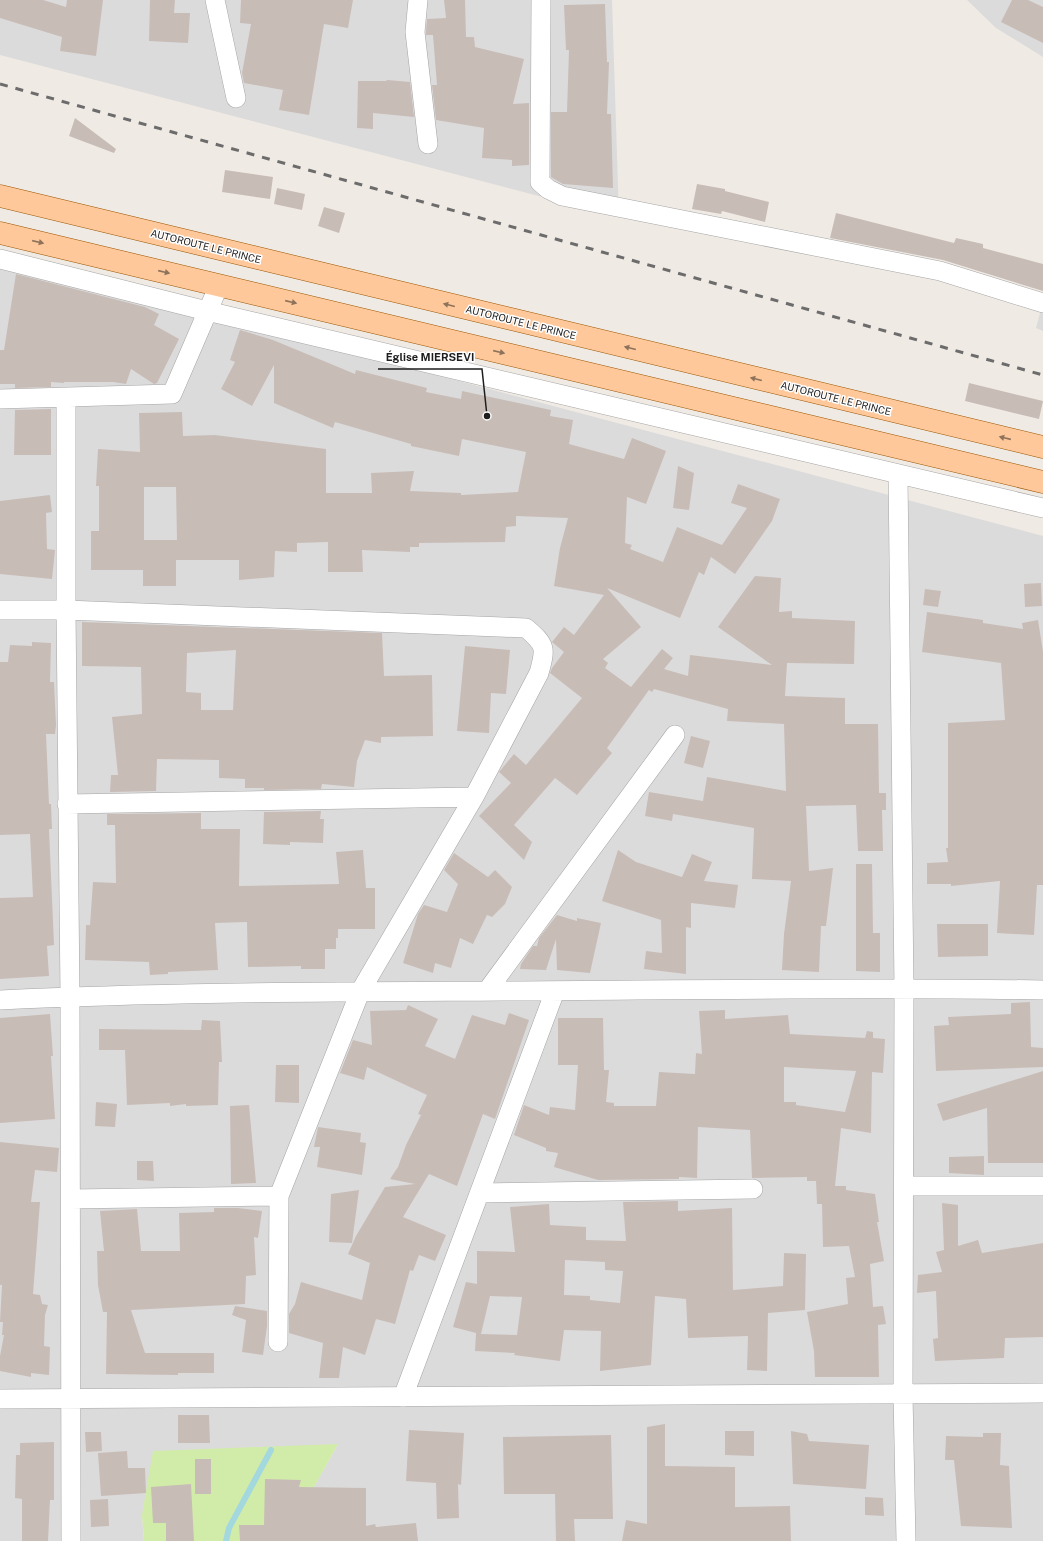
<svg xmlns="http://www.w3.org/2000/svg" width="1043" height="1541" font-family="'Public Sans',sans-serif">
  <rect width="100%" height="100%" fill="#f0eae4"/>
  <path fill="#dcdbdb" d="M0,0H612L619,217L0,55Z
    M967,0H1043V57L996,28Z
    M0,259L1043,536V1541H292L304,1505L338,1444L142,1515L144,1541H0Z
    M1043,302V331L1036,328Z"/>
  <path fill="#d1eca8" d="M338,1444L304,1505L292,1541H144L142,1515L153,1451Z"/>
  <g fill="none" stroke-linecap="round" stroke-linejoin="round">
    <path stroke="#a3d8df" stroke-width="6" d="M226,1541L229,1528L271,1450"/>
  </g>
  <path fill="#c8bcb7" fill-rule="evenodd" d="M0,0H43L66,7L67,0H103L96,56L60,51L62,37L0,18Z
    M150,0H175L174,13H190L188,43L149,41Z
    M241,0H353L348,28L324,24L309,115L279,110L283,90L244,83L242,73L251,24L240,23Z
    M444,0H465L466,37H474L475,47L524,59L513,104L529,103V165L512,166V160L482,158L484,128L436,120L432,85H437L433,35H426V32L427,19L446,18Z
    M1012,0H1028L1043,7V43L1001,22Z
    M605,4L607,62H609L607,114H611L613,188L563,184L551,177V112H567L569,50H566L564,5Z
    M387,80L410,82L414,117L373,113V129L357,128L358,81H386Z
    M75,118L116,149L114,153L69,136Z
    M225,170L273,177L270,199L222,192Z
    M697,184L725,189V191L769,202L765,222L722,211L721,214L692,209Z
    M277,188L305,194L302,210L274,204Z
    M324,207L345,213L339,233L318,226Z
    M836,213L954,243L956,238L983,244V248L1043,264V291L943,260L830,238Z
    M16,274L145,307L159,314L154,325L179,339L157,383L154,384L131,369L126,384L113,382H64V383L51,382V387L15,388V384H0V350H4Z
    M240,330L273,340L355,374L356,370L427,388L426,392L461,399L462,391L551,410L550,416L573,420L569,444L624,459L632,438L666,451L646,504L627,497L625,543L632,545L630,549L663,562L677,527L722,545L747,508L731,503L738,484L780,499L772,521L735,574L711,557L704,575L699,572L680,618L607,588L641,627L603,659L608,663L605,668L631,687L662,649L673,658L664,669L688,676L690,655L772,665L718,627L755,576L781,578L779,612L792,611V618L855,621L854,664L787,663L785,696L845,698V724H878L879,793H886V810H882L883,851H858L856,805L806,806L809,871L833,868L826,926H821L819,972L782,970L784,934L791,881L752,879L754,828L673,814L672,821L645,816L649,792L703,801L707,777L786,791L784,724L727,721L728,709L654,689L652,692L649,690L607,748L612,753L577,795L555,778L514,825L532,842L524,860L479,816L511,783L499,772L514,754L526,765L582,698L550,673L552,668L564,652L552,642L564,627L574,635L604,595L554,586L560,548L568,518L516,516V526L506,527L505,542L419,543V547H410V552L362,550L363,572H328V542L297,543V552L275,551L274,577L239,580V560H176V586H143V570H91V531H99V486H96L98,449L140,452L139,413L182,412L183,436L215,435L326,449V493H372L371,473L414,471L410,491L461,493V495L518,492L526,452L462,439L459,456L411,446V444L335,422L333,428L274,403V365L252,406L221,389L235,362L230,360ZM144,487H176L177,540H144Z
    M969,383L1043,401L1039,419L965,401Z
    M51,409V455H14L15,410Z
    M678,466L694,473L689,510L673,508Z
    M50,495L52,512L46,513L47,549L55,550L52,579L0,574V501Z
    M1041,583L1042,606L1025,607L1024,584Z
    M925,589L941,591L938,607L923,605Z
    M927,612L983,620V623L1023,629L1022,623L1038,620L1043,652V885H1037L1034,935L997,933L1000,881L951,886V884H927V863L948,862L946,848H948V723L1005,720L1001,663L922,652Z
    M82,622L382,633L384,676L432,675L433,736L381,737V743L365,740L357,761L354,787L322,784L321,789L264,790V788H245V779L219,778V760L157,759L156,791L110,792L111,775H118L112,717L142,714L141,667L82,666ZM236,650L233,710H201V693L186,692L187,653Z
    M32,642L51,643L50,682H54L56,725L55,734H46L49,804H51L52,829H49L54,945L47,946L49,976L0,979V898L33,897L30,834L0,835V662H8L10,645L32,646Z
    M465,646L510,650L506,694L491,693L489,733L457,731Z
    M691,736L710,741L703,768L684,763Z
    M321,811L320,819H324L323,843L290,842V845L263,844L264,812Z
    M201,813V829H240L239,886L339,884L336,852L363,850L366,888H375V929H338V938H336V949H325V969H301V966L248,967L247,922L215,923L218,970L168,972V974L150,975L149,962L85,960L86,925H90L93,882L116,883L115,825H107V814Z
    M618,850L636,862L682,877L692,854L712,862L704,881L738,885L735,908L691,903V928L686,927V974L644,969L646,951L662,953L661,920L602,901Z
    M454,853L488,877L495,870L512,887L505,904L492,917L487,915L473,944L460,938L451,968L435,963L433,973L403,963L418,914L424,905L447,912L458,884L444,870Z
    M856,864H872L873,933H880V972L856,971Z
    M557,915L577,921V918L601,923L590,973L557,970L556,939L546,970L520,969L521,964L533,946H537L539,938Z
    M937,924H988V956L938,957Z
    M1030,1002L1031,1047L1043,1048V1067L936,1071L934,1026L949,1025L948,1017L1011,1014V1003Z
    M408,1005L438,1019L425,1046L455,1059L472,1015L505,1025L509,1013L529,1020L495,1119L483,1114L457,1186L429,1174L403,1217L446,1235L435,1261L419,1255L413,1271L410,1270L395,1324L376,1319L365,1355L343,1347L339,1378H319L323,1343L289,1333V1314L295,1304L301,1282L362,1300L370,1263L348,1254L356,1236L385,1187L415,1184L390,1179L398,1167L406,1145L421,1115L418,1114L427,1095L367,1067L364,1080L340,1073L353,1040L372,1045L370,1011L406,1010Z
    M725,1010V1019L788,1015L790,1034L865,1038L867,1031L873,1032V1038L885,1039L883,1073L872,1072L871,1133L841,1128L835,1186H846V1190L875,1194L879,1222H877L884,1261L870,1264L873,1307L883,1306L886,1324L878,1325L879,1377H815L814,1351L807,1312L848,1304L846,1278L855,1277L849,1246L823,1247L822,1204H817L816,1181H807V1177L752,1178L750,1130L698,1127L697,1178L679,1177V1179L598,1180L554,1167L558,1153L546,1151V1148L514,1135L524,1105L549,1115L550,1107L575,1110L578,1065H558V1018H603L604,1070H609L606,1102L614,1103V1106H656L659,1072L695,1074L696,1053L702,1054L699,1011ZM784,1067L856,1071L845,1112L796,1105V1102H784Z
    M50,1014L53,1056H51L55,1119L0,1123V1018Z
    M202,1020L220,1021L222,1062H219L218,1105L186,1106V1104L170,1106V1103L127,1105L125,1050H99V1029L201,1030Z
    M276,1065H299V1103L275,1102Z
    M1043,1071V1163H988L987,1108L943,1121L937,1104Z
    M96,1102L117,1104L115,1127L95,1126Z
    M249,1105L256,1183L231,1184L230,1106Z
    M318,1127L361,1133L360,1142L366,1143L362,1175L317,1167L320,1147H314Z
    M0,1142L59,1148L57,1172L35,1170L31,1202H40L33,1294L40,1295L42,1304L48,1305L45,1315L44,1346L50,1347L49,1375L31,1373V1377L0,1371V1356L4,1335H2L3,1322H0L2,1285H0Z
    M984,1156V1175L949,1173V1157Z
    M137,1161H153L154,1181L137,1180Z
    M359,1190L352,1243L329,1242L331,1194Z
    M678,1201V1211L732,1208L733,1290L783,1286L784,1253L806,1254L805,1310L768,1313L767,1371L747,1370L748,1336L688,1338L686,1299L655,1296L651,1365L600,1371L601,1331L564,1330L560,1361L514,1355L515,1353L475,1351L476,1333L453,1327L466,1282L477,1284V1251L515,1252L510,1207L549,1204L550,1225L586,1227V1240L626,1241L623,1202ZM565,1260L605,1262V1270L623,1271L620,1303L590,1300V1296L564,1295ZM490,1296L522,1297L517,1335L481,1334Z
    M942,1203L958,1205V1246L978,1240L982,1253L1043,1243V1337L1005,1338L1004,1358L935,1361L933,1339L938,1338L936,1291L917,1293L918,1275L942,1272L936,1252L944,1250Z
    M214,1208H238L262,1211L258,1238L254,1237L256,1275L246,1276L245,1304L131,1310L145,1353H214V1373H178V1375L106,1374L107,1312H103L98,1285L97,1251H104L100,1211L137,1209L141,1251H180L179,1213L214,1212Z
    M235,1306L267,1311V1326L263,1355L242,1352L246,1320L232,1315Z
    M178,1415H209L210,1443H178Z
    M665,1424V1466L735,1467V1507L790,1506L791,1541H622L626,1520L647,1524V1427Z
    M409,1430L464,1433L461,1485L458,1484L459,1518L437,1519L436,1483L406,1481Z
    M725,1431H754V1456L725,1455Z
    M791,1431L807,1434L809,1441L869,1445L866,1489L793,1484Z
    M85,1432H101L102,1451L86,1452Z
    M983,1433H1001L1000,1465L1009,1466L1012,1528L961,1526L954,1460H945L946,1436L983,1437Z
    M611,1435L613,1519H574L575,1541H556L555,1494H504L503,1437Z
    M54,1442V1500H50L48,1541H22V1499L15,1498L16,1455H20V1443Z
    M127,1451L128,1468H145L146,1493L101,1496L98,1453Z
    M195,1459H211V1494H195Z
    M265,1479L301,1480L299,1487L366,1488V1526L375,1524L376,1527L416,1523L418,1541H240L239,1525H264Z
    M191,1484L194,1541H166V1523H153L151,1487Z
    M865,1497L883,1498L884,1516L865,1515Z
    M108,1499L109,1526L91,1527L90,1500Z"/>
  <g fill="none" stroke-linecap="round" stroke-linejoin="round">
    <defs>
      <path id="minor" d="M215,0L236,98
        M418,0L415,32L428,144
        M541,0L540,182L548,189L562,196L940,271L1043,303
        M0,259L207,311L1043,508
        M66,398V610L70,996L71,1541
        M0,399L172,394L219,285
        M898,474L904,988L903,1394L906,1541
        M0,610H66L526,628C546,645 546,648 539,673L474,797L360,992L279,1196L278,1342
        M67,804L474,797
        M487,991L675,735
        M0,1000C167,992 336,992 503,991C683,990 863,987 1043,990
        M904,1186H1043
        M480,1193L753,1189
        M71,1199L279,1196
        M403,1397L555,991
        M0,1399L1043,1393"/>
      <path id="primary" d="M0,196L1043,447
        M0,233L1043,482"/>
    </defs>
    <use href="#minor" stroke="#a5a5a5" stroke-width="20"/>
    <use href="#primary" stroke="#950" stroke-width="23"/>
    <use href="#minor" stroke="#fff" stroke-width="19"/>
    <use href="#primary" stroke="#ffc89a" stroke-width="22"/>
    <path stroke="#6c6c6c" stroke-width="3" stroke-dasharray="8 8" stroke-linecap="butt" d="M0,84L1043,375"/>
  </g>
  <defs><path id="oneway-solid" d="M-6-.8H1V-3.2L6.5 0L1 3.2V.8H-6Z"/></defs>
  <g fill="#8e735c">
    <use href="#oneway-solid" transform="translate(38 242) rotate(13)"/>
    <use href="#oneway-solid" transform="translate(164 272) rotate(13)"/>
    <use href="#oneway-solid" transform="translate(291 302) rotate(13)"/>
    <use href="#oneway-solid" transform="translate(449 305) rotate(-166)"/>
    <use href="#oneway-solid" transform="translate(630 348) rotate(-166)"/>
    <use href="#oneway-solid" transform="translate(499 352) rotate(13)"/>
    <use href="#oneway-solid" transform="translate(756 379) rotate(-166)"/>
    <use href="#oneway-solid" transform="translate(1005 438) rotate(-167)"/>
  </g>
  <g text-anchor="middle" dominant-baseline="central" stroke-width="3" stroke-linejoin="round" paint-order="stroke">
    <g font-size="10" fill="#1e1e1e" stroke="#fff">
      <text transform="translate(206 246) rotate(14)">AUTOROUTE LE PRINCE</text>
      <text transform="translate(521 322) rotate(14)">AUTOROUTE LE PRINCE</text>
      <text transform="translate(836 398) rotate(14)">AUTOROUTE LE PRINCE</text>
    </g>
  </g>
  <path fill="none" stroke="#1e1e1e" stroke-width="1.5" d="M487 416L482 369H378"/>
  <circle fill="#1e1e1e" stroke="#fff" stroke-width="1.5" cx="487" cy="416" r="4"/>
  <g font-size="11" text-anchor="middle" font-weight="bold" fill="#1e1e1e" stroke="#fff" stroke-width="3" stroke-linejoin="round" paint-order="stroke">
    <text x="430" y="361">Église MIERSEVI</text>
  </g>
</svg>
